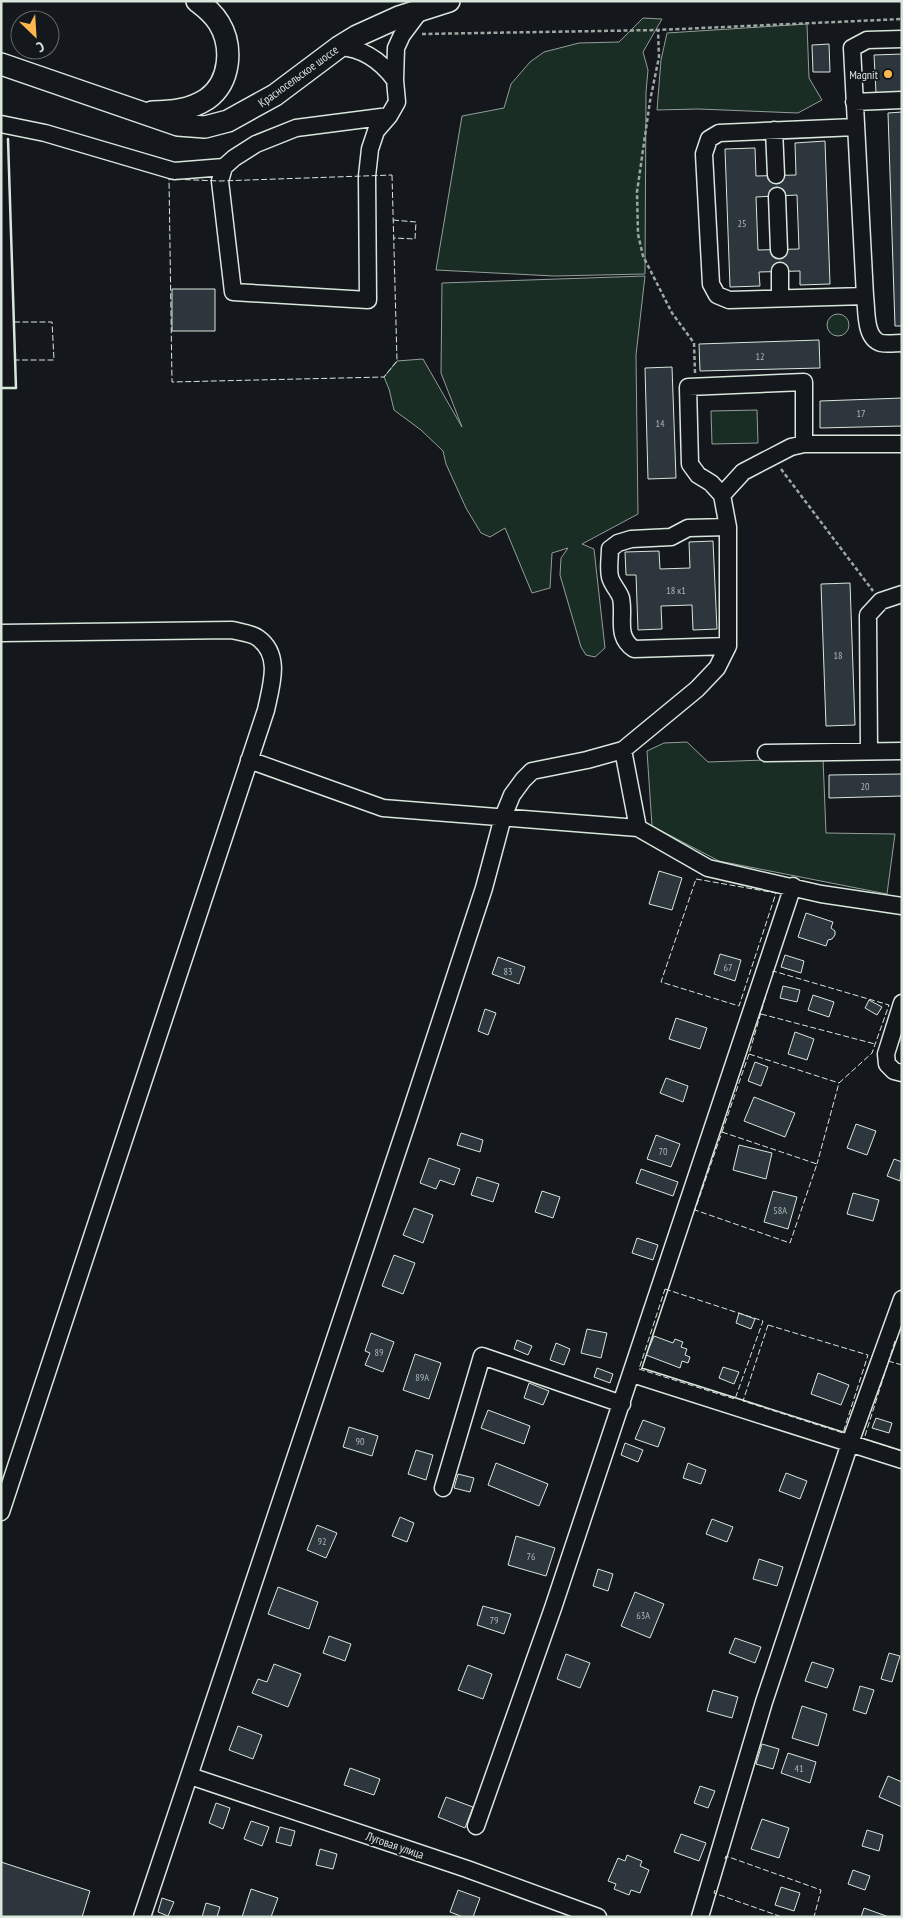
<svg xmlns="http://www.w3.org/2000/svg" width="903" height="1918" font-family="'PT Sans Narrow',sans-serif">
  <rect width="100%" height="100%" fill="#14181c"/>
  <path fill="#1a2d24" stroke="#939e99" d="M643,18L662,19L643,52L648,70L646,92L645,274L554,276L436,270L462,116L504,108L511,84L530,62L544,52L579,43L619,42Z
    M807,24L809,78L822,100L798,113L698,109L657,110L661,60L667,33Z
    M645,276L636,355L638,514L582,544L594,549L605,648L595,657L586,655L581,647L560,575L561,558L568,548L552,553L550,588L532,593L505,528L490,537L481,533L466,508L446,464L443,451L421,430L394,410L389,389L384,377L397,361L423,359L462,427L441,373L442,283Z
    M827 325a11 11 0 1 1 22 0a11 11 0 1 1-22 0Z
    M757,410L758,443L712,444L711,411Z
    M687,742L708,762L823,758L826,833L895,834L887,894L719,861L652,826L647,751L664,743Z"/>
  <path fill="#2c363c" stroke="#d8e6dc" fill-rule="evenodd" d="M829,44L830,72H813L812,45Z
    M902,54V92L876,93L874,55Z
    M902,112V326H895L888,113Z
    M825,141L830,284L800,285V271L759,272L760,286L730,287L725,149L755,148L756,176L796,175L795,143ZM797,195L799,249L758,250L756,197Z
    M172,289H215V331H172Z
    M819,340L820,368L700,371L699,344Z
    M672,367L676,478L648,479L645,368Z
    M902,398V426L820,428V401Z
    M713,541L717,629L693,630L692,605L661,606L662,629L638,630L636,575H626L625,552L659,551L660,569L690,568L689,542Z
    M850,583L855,725L826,726L821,584Z
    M902,774V796L829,798V775Z
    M659,871L682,878L672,910L649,904Z
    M806,913L833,922L831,928L835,931V935L832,939L828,940L826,946L798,937Z
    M720,954L741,960L735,981L714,974Z
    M785,955L804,961L801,973L781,967Z
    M498,957L525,967L519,984L492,974Z
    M783,986L800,990L797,1002L780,998Z
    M813,995L834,1002L829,1017L808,1010Z
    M869,1000L882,1007L877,1015L865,1008Z
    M485,1009L496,1013L488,1035L478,1031Z
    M676,1018L707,1028L700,1049L669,1039Z
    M795,1032L814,1039L807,1060L788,1054Z
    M755,1062L768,1067L761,1086L748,1081Z
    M666,1078L688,1086L683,1102L660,1093Z
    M754,1097L795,1113L785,1137L744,1121Z
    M856,1124L876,1131L867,1155L847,1148Z
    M461,1133L483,1140L480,1152L457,1145Z
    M656,1135L680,1144L671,1167L647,1159Z
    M739,1145L772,1153L766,1179L733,1170Z
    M429,1158L460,1169L454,1185L440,1180L436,1189L420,1183Z
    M894,1159L902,1162L900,1181L887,1176Z
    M641,1169L678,1182L673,1196L636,1183Z
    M477,1177L499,1184L493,1202L471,1195Z
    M542,1191L560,1197L553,1218L535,1212Z
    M773,1191L797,1197L788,1229L764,1222Z
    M853,1193L879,1200L873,1221L847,1214Z
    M414,1208L433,1215L423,1243L403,1235Z
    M637,1238L658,1245L653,1260L632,1253Z
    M394,1255L415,1263L403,1294L382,1286Z
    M739,1313L755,1319L751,1329L736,1323Z
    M587,1329L607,1333L601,1358L581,1353Z
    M371,1333L394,1342L383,1372L365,1365L370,1353L365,1351Z
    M654,1336L673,1343L675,1339L683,1342L681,1347L687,1349L685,1355L690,1357L688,1363L682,1361L680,1368L646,1355Z
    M517,1340L532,1346L528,1355L514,1349Z
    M556,1343L570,1349L564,1365L550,1360Z
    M415,1354L441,1363L429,1399L403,1390Z
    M723,1367L739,1372L734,1384L719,1378Z
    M597,1368L613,1374L610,1383L594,1377Z
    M818,1373L849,1385L841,1405L811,1394Z
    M529,1383L549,1391L543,1405L524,1398Z
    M488,1410L530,1426L524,1444L481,1428Z
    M876,1418L892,1423L889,1433L872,1428Z
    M643,1420L665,1428L658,1447L635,1439Z
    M349,1427L378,1436L372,1456L343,1447Z
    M625,1443L643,1450L638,1462L621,1455Z
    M416,1450L433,1455L426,1480L408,1474Z
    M496,1463L548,1484L539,1506L488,1485Z
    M688,1463L706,1470L701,1484L683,1478Z
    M786,1473L807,1481L800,1499L779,1491Z
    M458,1474L474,1478L470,1492L454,1488Z
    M400,1517L414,1523L407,1542L392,1536Z
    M712,1519L733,1527L727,1542L706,1534Z
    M317,1525L337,1533L326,1558L307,1550Z
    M516,1536L555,1548L546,1576L508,1565Z
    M759,1559L783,1567L777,1586L753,1579Z
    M598,1569L613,1574L608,1591L593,1586Z
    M278,1587L318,1602L309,1629L268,1614Z
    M635,1592L664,1604L650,1638L621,1626Z
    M483,1606L511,1614L504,1634L477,1625Z
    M329,1636L351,1644L345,1661L323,1653Z
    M735,1638L761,1647L755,1663L729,1653Z
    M889,1653L900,1656L892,1682L881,1679Z
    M566,1654L590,1663L580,1688L557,1679Z
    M812,1662L834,1669L827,1688L805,1681Z
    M274,1664L301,1674L288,1707L252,1693L258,1679L267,1682Z
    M468,1665L492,1674L483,1699L458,1690Z
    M860,1686L874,1690L866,1714L853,1710Z
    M713,1690L738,1697L732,1718L707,1711Z
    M802,1706L827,1714L818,1746L792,1738Z
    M238,1726L262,1735L253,1759L229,1750Z
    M762,1744L779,1749L773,1769L756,1764Z
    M788,1753L816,1762L810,1783L781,1773Z
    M350,1768L380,1779L374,1795L344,1785Z
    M888,1776L902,1782V1807L879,1797Z
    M700,1786L715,1791L708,1808L694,1803Z
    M446,1797L473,1807L465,1828L438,1817Z
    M216,1803L230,1808L223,1829L209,1823Z
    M762,1819L789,1828L779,1858L751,1849Z
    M251,1821L269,1827L262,1846L244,1839Z
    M280,1827L295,1831L291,1846L276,1842Z
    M867,1830L883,1835L879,1851L862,1846Z
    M681,1834L706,1843L699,1861L674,1852Z
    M320,1849L337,1854L333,1869L316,1865Z
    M627,1855L642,1861L640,1866L649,1870L640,1893L631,1890L629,1895L614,1889L616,1884L608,1881L618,1858L625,1861Z
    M1,1862L90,1891L82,1917H1Z
    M853,1870L870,1876L865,1890L848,1884Z
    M781,1887L800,1893L794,1911L775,1905Z
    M251,1889L278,1898L271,1917H242Z
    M458,1890L480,1898L473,1917H463L450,1912Z
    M162,1898L174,1902L168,1916L158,1912Z
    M206,1903L220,1907L217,1917H202Z
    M864,1908L889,1917H861Z"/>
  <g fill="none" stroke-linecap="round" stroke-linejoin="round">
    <defs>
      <path id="minor" d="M902,39L867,40L852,48L865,296C867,309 864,338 881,343C887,344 896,343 902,343
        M339,47C363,48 381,61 395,80
        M854,102L902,100
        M389,116L376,131L370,149L367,176L368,300L233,292L220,181L224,167L234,158L256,144L296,128L389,116L397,102L395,80L396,48L402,35L420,11
        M1,124L45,133L174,171L224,167
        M856,127L719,133L709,139L704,154L711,284L717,295L729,300L865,296
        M774,130L776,175
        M777,196L779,250
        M780,271V298
        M804,444V382L688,387L690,464L698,475L711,483L722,495L728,527V646L717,668L697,689L623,750L638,828L708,868L821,894L902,906
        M722,495L743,472L791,447L804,444H902
        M1,633L232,630C239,632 252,633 258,638C282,655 271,686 266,710L1,1512
        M728,646L634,649C615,636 625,618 621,598C619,591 612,585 610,577C608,568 610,558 610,549L618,543L631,539L671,537L688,528L728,527
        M869,751L868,615L881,601L902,594
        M766,753L902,751
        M249,760L383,808L638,828
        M902,1003L886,1054L887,1064L894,1071L902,1073
        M632,1374L902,1460
        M443,1488L482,1356L622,1404
        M190,1776L467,1869L598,1917
        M476,1826L553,1608L793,886
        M142,1917L409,1117L484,888L503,817L512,795L523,780L532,771L587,760L623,750
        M700,1917L764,1702L850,1443L902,1299"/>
      <path id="major" d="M1,64L178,125L205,127L228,121L275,95L339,47L357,36L399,17L449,1
        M152,112C172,112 190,110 207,99C231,82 233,46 219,23C213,13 206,8 197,1"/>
    </defs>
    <use href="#minor" stroke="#d8e6dc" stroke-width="19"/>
    <use href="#major" stroke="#d8e6dc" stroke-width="24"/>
    <path stroke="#9da8a2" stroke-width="2.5" stroke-dasharray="4 2.5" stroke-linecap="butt" d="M422,34L658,30
      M695,373L694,343L672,313L643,256L638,234L637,192L650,101L659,57L658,30L902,19
      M781,469L873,591"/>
    <use href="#minor" stroke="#14181c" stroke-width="16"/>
    <use href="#major" stroke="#14181c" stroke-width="21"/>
    <path stroke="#d8e6dc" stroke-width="1" stroke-dasharray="6 2.5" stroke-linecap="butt" d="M392,175L397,361L384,377L172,382L169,179L220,181Z
      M393,220L416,222L415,239L394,238
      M14,322H52L54,360H15
      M696,879L776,893L739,1006L661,982Z
      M773,973V971L889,1005L872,1053L839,1083L817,1164
      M761,1014L875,1044
      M749,1054L839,1083
      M722,1132L749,1054L766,995
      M722,1132L817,1164L790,1243L695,1210Z
      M665,1289L763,1321L735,1399L639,1369Z
      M768,1325L868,1355L843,1433L743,1401Z
      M895,1341L864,1439L902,1451
      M888,1361L902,1365
      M725,1859L726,1856L821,1890L814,1917
      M715,1890L714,1893L782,1917"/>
    <path stroke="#d8e6dc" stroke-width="2.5" d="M1,388H16L8,139"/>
  </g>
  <circle fill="#ffb74d" stroke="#14181c" stroke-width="2" cx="888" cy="74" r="5"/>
  <g text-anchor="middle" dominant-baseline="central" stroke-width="4" stroke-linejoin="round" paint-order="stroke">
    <g font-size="10" fill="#adbab4">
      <text x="742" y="223">25</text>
      <text x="760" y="356">12</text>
      <text x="861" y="413">17</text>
      <text x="660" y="423">14</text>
      <text x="676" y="590">18 к1</text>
      <text x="838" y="655">18</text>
      <text x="865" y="786">20</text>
      <text x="728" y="967">67</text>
      <text x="508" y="971">83</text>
      <text x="663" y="1151">70</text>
      <text x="780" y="1210">58А</text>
      <text x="379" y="1352">89</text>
      <text x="422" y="1377">89А</text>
      <text x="360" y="1441">90</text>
      <text x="322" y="1541">92</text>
      <text x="531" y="1556">76</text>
      <text x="643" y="1615">63А</text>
      <text x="494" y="1620">79</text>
      <text x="799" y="1768">41</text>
    </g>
    <g font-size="12" fill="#d8e6dc" stroke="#14181c" text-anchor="end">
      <text x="878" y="74">Magnit</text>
    </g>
    <g font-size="12" fill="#d8e6dc" stroke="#14181c">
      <text transform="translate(298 76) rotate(-36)">Красносельское шоссе</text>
      <text transform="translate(395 1845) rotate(19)">Луговая улица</text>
    </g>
  </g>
  <rect width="903" height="1918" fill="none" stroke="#d8e6dc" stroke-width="5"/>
  <g transform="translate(35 35) rotate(155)"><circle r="24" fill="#14181c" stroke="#626a69"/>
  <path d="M0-4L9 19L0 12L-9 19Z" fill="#ffb74d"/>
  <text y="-8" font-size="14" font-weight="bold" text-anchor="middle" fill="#d8e6dc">С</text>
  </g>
</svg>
